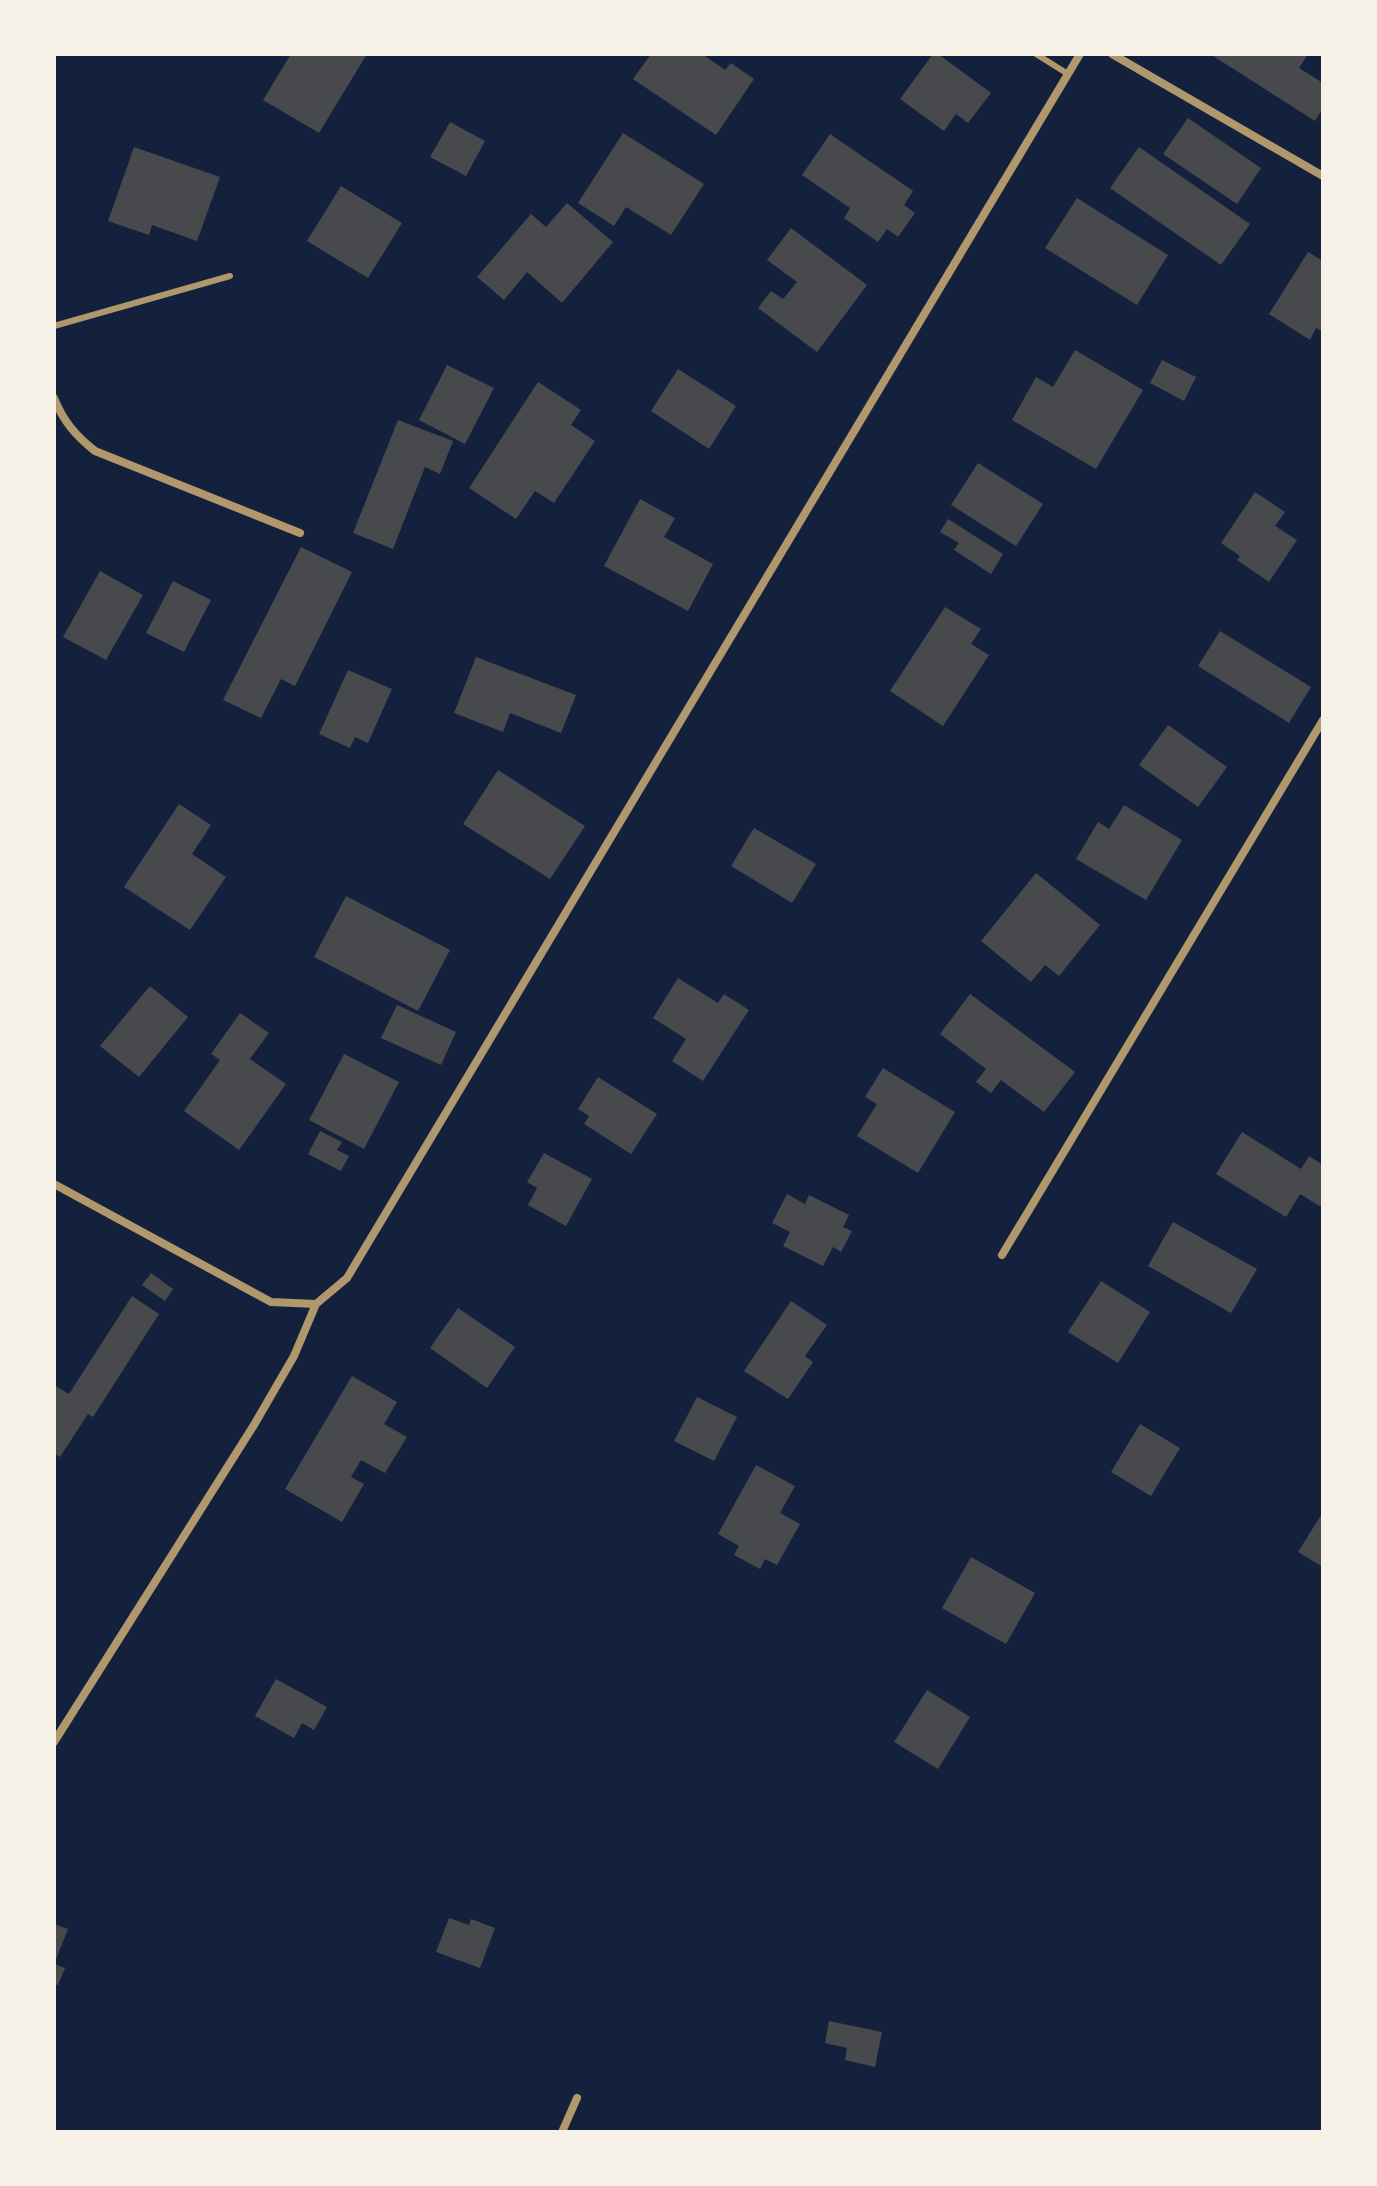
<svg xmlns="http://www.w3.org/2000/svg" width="1377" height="2186" font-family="Manrope,sans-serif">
  <rect width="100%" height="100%" fill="#14213d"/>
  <path fill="#48494c" d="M291,54H367L319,133L263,100Z
    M651,54H702L725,70L731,63L754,79L716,135L633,79Z
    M933,54H938L991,93L968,123L956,114L944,131L900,99Z
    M1210,54H1308L1299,68L1323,83V108L1315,121Z
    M1188,118L1261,168L1237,204L1163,154Z
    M450,122L485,141L466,176L430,157Z
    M623,133L704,184L671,235L626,207L614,226L578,203Z
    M830,134L913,191L904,205L915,213L898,237L887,229L878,242L844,218L850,208L802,175Z
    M134,147L220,177L197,241L152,225L149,235L108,221Z
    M1139,147L1250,224L1221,265L1110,188Z
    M341,186L402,223L368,278L307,241Z
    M1077,198L1168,255L1137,305L1045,248Z
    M567,203L613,242L562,303L527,272L504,300L477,277L531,214L546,227Z
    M791,228L867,285L817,352L758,308L771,291L783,299L797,282L767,260Z
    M1308,252L1323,261V332L1316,328L1310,340L1269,314Z
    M1075,350L1143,390L1096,469L1012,420L1036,377L1053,387Z
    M1162,360L1196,377L1184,401L1150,383Z
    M447,365L494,388L465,444L419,420Z
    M678,369L736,406L709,449L651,411Z
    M538,382L581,410L571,425L595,441L554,503L535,491L516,519L469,488Z
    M398,420L453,441L440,474L425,467L393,549L353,533Z
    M978,463L1043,504L1016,546L951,505Z
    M1255,492L1285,512L1275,526L1297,540L1269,582L1237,560L1240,556L1221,543Z
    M640,499L675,518L664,537L713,564L688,611L604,566Z
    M948,519L1003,554L991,574L954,550L959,543L940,532Z
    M301,547L352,572L295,686L281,679L261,718L223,700Z
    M100,571L143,595L106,660L63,637Z
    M173,581L211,600L184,652L146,633Z
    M945,607L981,629L971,644L989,655L943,726L890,691Z
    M1220,631L1311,687L1289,723L1198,666Z
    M476,657L576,695L561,733L510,713L503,732L454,713Z
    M348,670L392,689L368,743L355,737L350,748L319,734Z
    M1168,725L1227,767L1198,807L1139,765Z
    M498,770L585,826L550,879L463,824Z
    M179,804L211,825L192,854L226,877L190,930L124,887Z
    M1124,805L1182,840L1146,900L1076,859L1098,822L1109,829Z
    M754,828L816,864L792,903L731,866Z
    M1036,873L1100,925L1059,976L1045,965L1031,982L981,941Z
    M346,896L450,950L418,1011L314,957Z
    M678,978L718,1003L724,994L749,1010L703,1081L672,1061L686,1039L653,1018Z
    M150,986L188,1017L139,1077L100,1046Z
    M970,994L1075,1072L1044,1112L1001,1080L991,1093L976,1082L986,1069L940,1034Z
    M397,1005L456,1032L441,1065L381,1038Z
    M240,1013L269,1033L250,1059L286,1084L239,1150L184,1111L220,1060L211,1054Z
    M344,1054L399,1082L364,1149L309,1120Z
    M883,1068L955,1112L918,1173L857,1136L877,1104L865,1097Z
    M598,1077L657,1114L631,1154L584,1124L589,1116L578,1109Z
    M320,1131L342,1142L337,1150L349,1156L341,1171L308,1154Z
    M1242,1132L1301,1169L1309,1156L1323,1165V1208L1300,1194L1286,1217L1216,1174Z
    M544,1153L592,1179L566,1226L528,1205L537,1188L527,1182Z
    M787,1194L805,1204L809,1195L849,1215L843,1227L852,1231L841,1252L833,1247L823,1266L783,1246L790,1232L772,1223Z
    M1173,1222L1257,1269L1231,1313L1148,1266Z
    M151,1273L173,1289L165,1301L142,1285Z
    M1101,1281L1150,1312L1118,1363L1068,1332Z
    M132,1296L159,1314L93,1417L88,1414L60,1457L54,1453V1385L69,1394Z
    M791,1301L827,1325L805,1356L813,1362L788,1399L744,1371Z
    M458,1308L515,1347L487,1388L430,1348Z
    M352,1376L397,1402L384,1424L407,1437L385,1473L361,1460L351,1477L364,1484L342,1522L285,1489Z
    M697,1397L737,1417L714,1461L674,1441Z
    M1140,1424L1180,1448L1151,1496L1111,1472Z
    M756,1465L795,1486L780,1513L800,1524L777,1565L765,1559L760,1569L734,1555L739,1546L718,1534Z
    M1323,1512V1567L1298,1552Z
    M971,1557L1035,1593L1006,1644L942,1608Z
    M276,1679L327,1707L314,1730L302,1723L294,1738L255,1716Z
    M927,1690L970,1717L938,1769L894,1742Z
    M449,1918L469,1925L471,1919L495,1928L480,1968L436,1952Z
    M54,1924L68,1929L54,1964Z
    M54,1964L65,1968L58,1985L54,1984Z
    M829,2021L882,2032L875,2067L845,2060L847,2048L825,2043Z"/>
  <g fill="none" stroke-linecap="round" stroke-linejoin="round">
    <path stroke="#b1986c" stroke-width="6" d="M1036,54L1068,74
      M54,326L230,276"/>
    <path stroke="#b1986c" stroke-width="8" d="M1112,54L1323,176
      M54,398C63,421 76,436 95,451L300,533
      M54,1184L271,1302L316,1304L347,1278L1080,54
      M1002,1255L1323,720
      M54,1742L254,1425L294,1356L316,1304
      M562,2132L577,2098"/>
  </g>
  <rect width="1377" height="2186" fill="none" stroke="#f6f1e7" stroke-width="112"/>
</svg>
